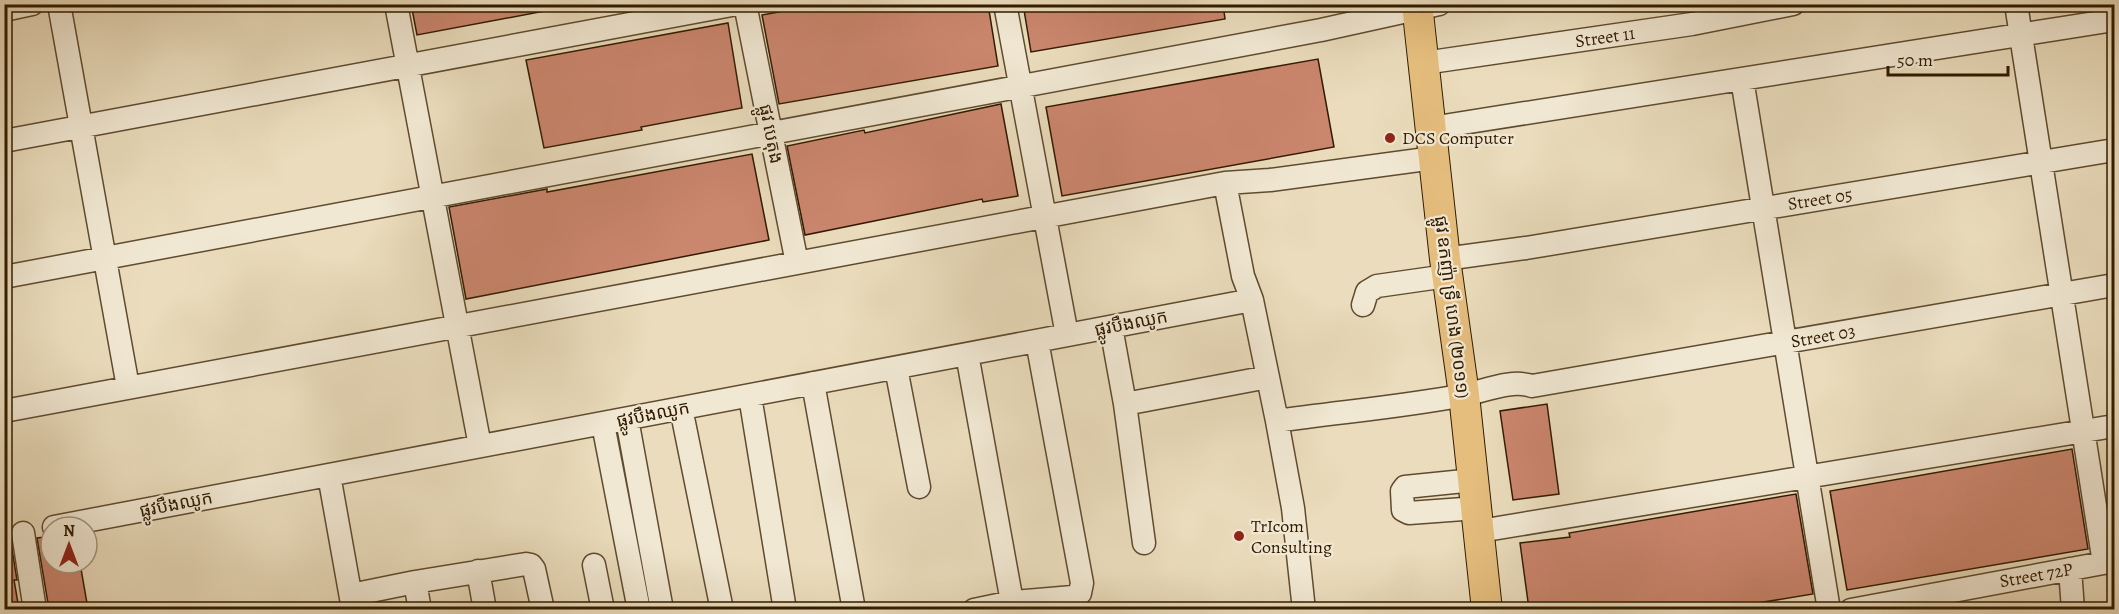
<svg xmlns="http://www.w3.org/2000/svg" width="2119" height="614" font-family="Alegreya,'Noto Sans Khmer',serif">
  <rect width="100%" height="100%" fill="#eadcbc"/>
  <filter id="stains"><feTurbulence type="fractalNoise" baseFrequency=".00333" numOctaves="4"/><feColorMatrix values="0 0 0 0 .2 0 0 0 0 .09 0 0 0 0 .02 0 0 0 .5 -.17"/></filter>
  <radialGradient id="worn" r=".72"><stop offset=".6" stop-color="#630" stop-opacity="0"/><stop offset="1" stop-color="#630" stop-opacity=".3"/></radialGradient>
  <path fill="#cb866e" stroke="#311b00" stroke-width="1.5" d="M411,4H544L545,11L417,35Z
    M822,4H988L998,66L779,104L762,15Z
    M1023,4H1223L1225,19L1031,52Z
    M728,23L742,108L641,127L642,130L544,148L526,60Z
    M1318,59L1334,147L1062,196L1046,107Z
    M1001,104L1018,196L983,202L982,199L805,235L787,146L864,130L865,133Z
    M752,154L769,240L466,299L449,207L547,189V192Z
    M1547,404L1559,494L1513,500L1500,411Z
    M2072,449L2088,549L1847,590L1830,491Z
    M1796,494L1813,594L1721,609H1529L1520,543L1570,537L1569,533Z
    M45,537L51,540V563H80L88,609H49L37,538Z
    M11,543L17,580H14L19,609H4V544Z"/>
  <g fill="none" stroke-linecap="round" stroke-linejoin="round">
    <defs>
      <path id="minor" d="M59,4L128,387
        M396,4L480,446
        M745,4L797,263
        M1005,4L1067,335
        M2016,4L2104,563
        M4,10L32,4
        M1424,63L1692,24L1793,4
        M1742,79L1829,610
        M1431,128L2114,20
        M4,141L737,4
        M1225,183L1243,276L1252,300L1277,421L1293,508L1304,610
        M1445,259L1526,248L2114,150
        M4,277L1321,30L1439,4
        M1363,305L1367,292L1377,286L1447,276
        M1111,327L1125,404L1144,543
        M967,354L1012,602
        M896,368L919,487
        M813,383L854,610
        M750,396L785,610
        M1125,404L1268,377
        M681,408L722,610
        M4,411L1225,183L1270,180L1434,158
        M627,419L662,610
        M1277,421C1339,412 1402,407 1464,395C1485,391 1511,379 1532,386L2114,285
        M603,424L639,610
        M329,475L353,609
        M1474,480L1405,487L1402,491L1403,510L1409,513L1477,508
        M54,527L1252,300
        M1480,531L2114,426
        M23,533L35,610
        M594,565L603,610
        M2070,569L2073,610
        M478,571L485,610
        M415,582L420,610
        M351,595L415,582L526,564L531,565L534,569L543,610
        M974,610L1012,602L1073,597L1080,593L1082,583L1037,341
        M1851,610L2114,561"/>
      <path id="major" d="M1417,4L1445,259L1464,395L1487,610"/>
    </defs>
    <use href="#minor" stroke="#5f4b2f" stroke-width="25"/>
    <use href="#major" stroke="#311b00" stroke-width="32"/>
    <use href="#minor" stroke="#f1e8d3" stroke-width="22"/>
    <use href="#major" stroke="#e5be7e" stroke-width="30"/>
  </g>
  <g fill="#8f2418" stroke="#f1e8d3" stroke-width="2">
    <circle cx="1390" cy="138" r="6"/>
    <circle cx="1239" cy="536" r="6"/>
  </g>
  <g text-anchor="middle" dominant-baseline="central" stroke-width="4.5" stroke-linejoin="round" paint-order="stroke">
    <g font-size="18" fill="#311b00" stroke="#f1e8d3">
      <text transform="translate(1605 37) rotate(-8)">Street 11</text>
      <text transform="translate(771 134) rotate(79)">ផ្លូវ បេតុង</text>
      <text transform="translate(1820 199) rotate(-9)">Street 05</text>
      <text transform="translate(1452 307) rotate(83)">ផ្លូវ ឧកញ៉ា ទ្រី ហេង (២០១១)</text>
      <text transform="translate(1131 323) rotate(-11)">ផ្លូវបឹងឈូក</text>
      <text transform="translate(1823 336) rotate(-10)">Street 03</text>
      <text transform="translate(653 414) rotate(-11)">ផ្លូវបឹងឈូក</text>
      <text transform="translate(176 504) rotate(-11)">ផ្លូវបឹងឈូក</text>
      <text transform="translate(2036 575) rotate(-10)">Street 72P</text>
    </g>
    <g font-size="18" fill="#311b00" stroke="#f1e8d3" text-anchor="start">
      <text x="1402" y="138">DCS Computer</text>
      <text x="1251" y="526">TrIcom<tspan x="1251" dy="21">Consulting</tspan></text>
    </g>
  </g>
  <rect width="2119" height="614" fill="none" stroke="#eadcbc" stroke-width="24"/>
  <rect x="6" y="6" width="2107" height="602" fill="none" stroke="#311b00" stroke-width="3"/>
  <rect x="12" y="12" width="2095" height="590" fill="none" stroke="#311b00" stroke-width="1.5"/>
  <g transform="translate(69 545)"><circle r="28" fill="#f1e8d3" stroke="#a4967f" stroke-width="1.5"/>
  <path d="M0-4.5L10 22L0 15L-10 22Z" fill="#8f2418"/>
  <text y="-9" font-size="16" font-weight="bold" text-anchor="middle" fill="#311b00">N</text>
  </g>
  <path d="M1888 66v9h120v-9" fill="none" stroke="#311b00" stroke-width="3"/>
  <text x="1897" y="66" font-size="18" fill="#311b00" stroke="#f1e8d3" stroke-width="4.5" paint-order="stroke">50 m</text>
  <rect width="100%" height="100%" filter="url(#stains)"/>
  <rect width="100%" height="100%" fill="url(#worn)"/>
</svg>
